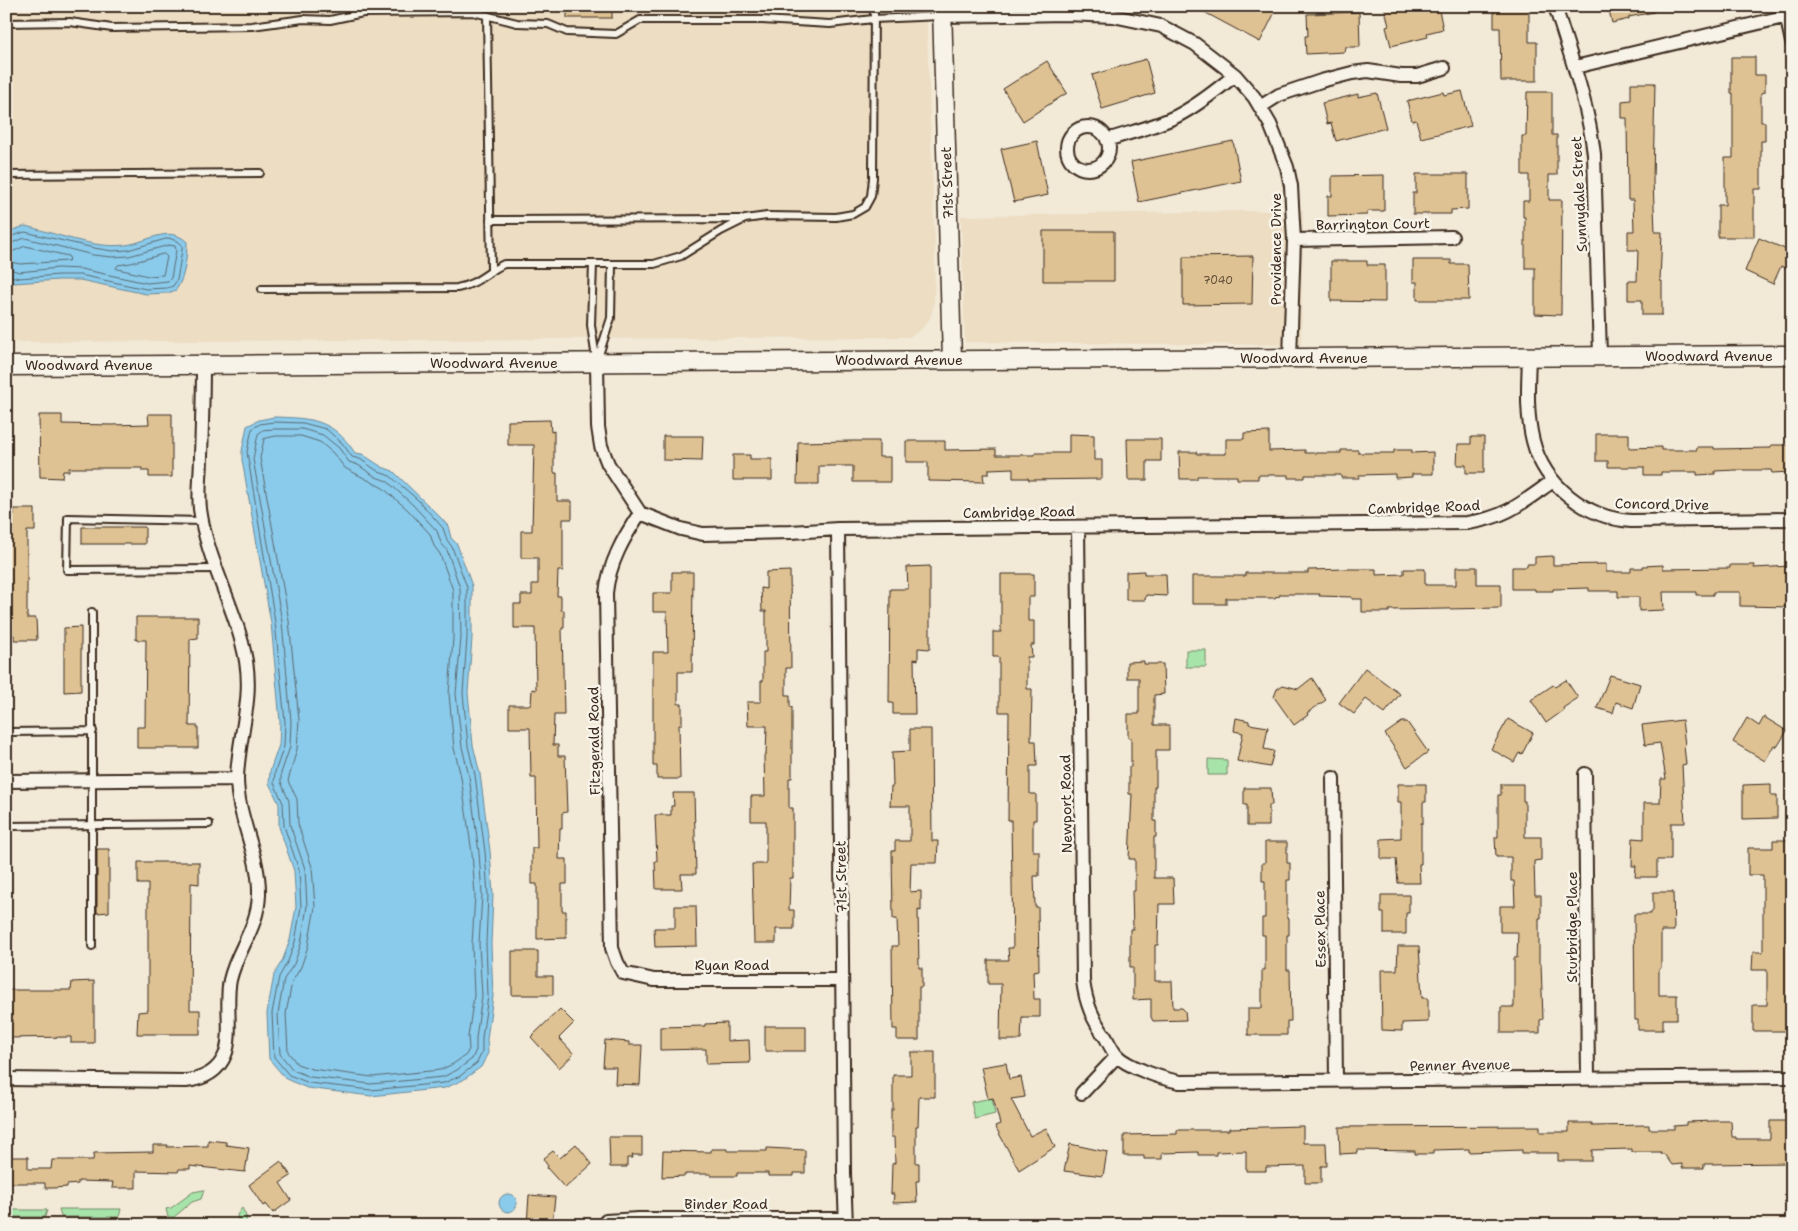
<svg xmlns="http://www.w3.org/2000/svg" width="1798" height="1231" font-family="'Shantell Sans',sans-serif">
  <rect width="100%" height="100%" fill="#f2e9d7"/>
  <filter id="ink" filterUnits="userSpaceOnUse"><feTurbulence type="fractalNoise" baseFrequency=".02" numOctaves="2"/><feDisplacementMap in="SourceGraphic" scale="10" xChannelSelector="R" yChannelSelector="G"/><feConvolveMatrix kernelMatrix="1 2 1 2 8 2 1 2 1" color-interpolation-filters="sRGB"/></filter>
  <g filter="url(#ink)">
    <path fill="#ecddc3" d="M6,6H926L935,250L934,305L930,318L922,329L909,337L6,342Z
      M1303,210L1301,345L965,342L961,216Z"/>
    <path fill="#a7e4aa" stroke="#718764" d="M1186,650H1206V667H1186Z
      M1208,759L1227,760V775H1208Z
      M992,1098L995,1114L975,1119L971,1102Z
      M204,1190L201,1199L192,1202L174,1217H168L166,1209L171,1208L193,1192Z
      M242,1208L246,1216L247,1225H239L237,1215Z
      M59,1209H121L119,1217H61Z
      M6,1210H47L45,1217H6Z"/>
    <path fill="#8acaeb" stroke="#6a8a99" d="M25,226C56,233 93,249 125,245C146,243 169,224 187,242C187,258 185,277 176,290L168,293L146,294L80,280H59L13,283L6,276L7,235L10,231Z
      M274,417C311,418 333,419 355,453L362,454L382,467L393,471L440,517L448,526L451,538L457,544L472,586V638L468,693L473,745L480,774L490,851L493,895L491,944L493,996L487,1039L488,1053L481,1067L463,1080L445,1088L371,1096L307,1088L286,1079L269,1059L267,1013L274,975L283,959L290,940L296,907L294,871L279,827V804L269,783L270,771L279,745L280,722L271,623L242,460V451L247,426L259,420Z
      M499 1203a9 9 0 1 1 18 0a9 9 0 1 1-18 0Z"/>
    <g fill="none" stroke-linecap="round" stroke-linejoin="round">
      <path stroke="#5b6a70" stroke-width="1" d="M6,238L25,232L94,248L112,251L128,250L169,238L179,242L182,245V250L177,280L173,286L167,288L146,289L80,275H59L19,278L6,275
        M6,245L25,238L93,255L112,257L129,256L169,245L175,246L176,250L171,278L168,281L147,283L81,269L58,268L19,272L6,268
        M6,252L14,251L25,246L68,256L70,259L68,261L20,264L6,261
        M164,254L167,257L163,275L148,276L118,269L116,268L118,265L131,263Z
        M275,422L303,423L326,429L343,444L352,457L360,459L379,472L390,476L418,500L443,528L447,540L452,547L467,587V638L463,693L468,746L475,775L485,852L488,895L486,944L488,996L482,1038V1052L477,1063L460,1076L444,1083L371,1090L309,1083L289,1075L274,1057L272,1013L279,977L288,961L295,942L301,907L299,870L284,826L283,803L274,783L275,772L284,746L285,722L275,622L247,452L252,429L260,424Z
        M275,429H302L323,435L339,448L349,462L358,465L376,477L387,481L413,505L437,531L441,543L447,550L460,588L461,638L456,694L462,747L469,776L479,853L482,895L479,944L482,996L476,1038V1050L472,1059L457,1070L443,1077L371,1084L310,1077L293,1070L280,1054L278,1014L284,979L294,964L301,944L307,906L305,869L290,825L289,801L281,782V773L290,747L291,721L282,622L253,459L258,434L263,430Z
        M276,436H301L320,442L333,453L345,468L383,488L408,510L430,534L434,546L440,554L453,590V638L449,694L454,748L461,777L472,853L475,895L472,944L474,995L468,1037L469,1049L466,1055L453,1064L440,1070L372,1077L312,1069L297,1064L288,1052L286,1014L292,982L301,967L308,946L315,907L312,867L298,824L297,799L288,781L297,749L299,720L289,621L260,458L264,439Z"/>
    </g>
    <path fill="#dfc293" stroke="#3b2a1e" d="M567,6H612V18H567Z
      M1193,6H1268L1276,10L1260,42Z
      M1384,6H1438L1443,29L1427,33L1428,37L1391,46L1386,27L1389,26Z
      M1494,6H1529V42H1537V81H1501L1500,28H1494Z
      M1608,6H1653L1654,12L1629,17V19L1612,23Z
      M1359,12L1360,47H1345L1344,52L1306,54L1305,36H1308L1307,14Z
      M1731,57H1755V75H1765V92L1761,93V122H1765V141H1761V189H1754V237H1718V205H1725V158H1733V93H1731Z
      M1146,59L1155,93L1102,109L1092,75Z
      M1047,61L1067,93L1023,121L1003,89Z
      M1631,83H1655L1653,181L1655,232H1662L1660,281H1662V315H1642V300H1628V281H1637L1638,250H1628V231H1634L1633,200H1628L1627,118H1622V101L1631,100Z
      M1462,91L1471,126L1421,138L1416,120L1412,121L1407,101L1443,92L1444,95Z
      M1527,92H1552V135H1557V175H1549V200H1562L1561,315L1535,314V268H1525V217H1523V201H1529V175H1522V136H1526Z
      M1377,93L1386,128L1336,141L1331,123L1327,124L1322,103L1358,94V97Z
      M1037,141L1048,195L1014,202L1001,149Z
      M1233,141L1241,181L1139,202L1131,162Z
      M1416,174H1468V209L1451,210V214H1413V193H1416Z
      M1384,175V211H1367V215L1328,216V196H1332V176Z
      M1043,231H1114V281H1043Z
      M1759,238L1792,252V263L1789,270L1781,266L1773,284L1745,271Z
      M1253,256L1252,304L1183,305V257Z
      M1413,260H1451V264H1468L1469,300H1417V282H1413Z
      M1331,261H1367V265H1385V302L1331,301Z
      M148,414H172V477H149V471H142V468H69V471H63L62,478L40,477L39,415H62V424L111,425L149,424Z
      M550,420L551,432L554,431V473H557V501H572V519H563V571H558L557,596H561V610H564V628H562L564,715H554L553,745H558V756H565L567,812L562,813V829H560L559,859H567V884H562V911H566V938L537,939V884H532V848H537L536,778H531L530,728H509V705H531L532,689L536,690L535,628H514V604H521V595H532V584H538V558H521V531H532L534,445H508V421Z
      M1269,432V451L1305,450V453H1341V450H1358V453H1394V450H1412V453L1433,452V474H1412V477L1395,478V474L1359,475V478H1341V475H1305V478H1288V475H1258V479H1237V476H1197V479H1180L1179,452H1197V454H1226V439H1244V433Z
      M1069,434L1094,435V460H1102V479L1029,480L1028,478H1013V468L989,469V474H983L984,482L928,481V462H906V441H945V450L996,449V455H1035V453H1069Z
      M1596,434H1629V448L1661,447V450H1697V447H1714V449L1771,448V445H1789V472L1772,473L1771,470H1735L1715,471V474L1697,475V472H1661V475H1644V467H1608V461H1596Z
      M663,436H703L702,461L663,460Z
      M1471,437H1484V473H1466V465H1457L1458,444H1471Z
      M1127,439H1161V461H1147V480H1128Z
      M852,441H879V457H890V482H853V466H819V484H797L798,442Z
      M733,455H750V459H772V480H733Z
      M14,509H35V531H27V618H36L37,640H14V635H6V515H14Z
      M82,527H145V544H82Z
      M1553,556V565L1606,564V572H1631V568H1643V566L1663,565V569L1730,568V565H1754V568L1792,566V607L1740,606V592H1713V595H1696V592H1663L1664,610L1639,611V597H1618V591H1589V588L1553,589V591H1535V589H1512V567H1527V564H1535V557Z
      M930,566V649L918,648V660L914,659L915,714H893V703H889L890,589H908L907,567Z
      M1456,567H1477V584H1501V608L1389,610V612H1362V599H1352V597L1319,596L1320,594H1280V596L1275,597V598H1226V604H1192V576H1245V573H1308V570L1347,569H1376V575L1404,574V569H1425V585H1456Z
      M790,571L791,668H786V695H790V707H792V778H789V808H793V878H790L789,910H794V929H776V943H754L752,864H766V821H751V796H765L764,755H766L767,726H748L747,702H761V681H763V652H766V611H762L761,588L766,589V572Z
      M1144,571V574H1166L1167,596L1146,595L1145,600H1126V572Z
      M672,572H693L692,672H678V704H682V724H679L680,779H657V766H653V652H668L667,612H653V593H672Z
      M1001,574H1034V597H1028V621H1034V645H1031L1032,657H1027V689H1032L1031,741H1036L1037,766H1030V794H1036V820H1033V851H1039V876H1034L1035,907H1038L1039,970L1033,971L1034,999H1040V1017H1022L1021,1040H1000L1001,984H988V960H1009L1008,948H1013L1011,820H1008L1009,712H999V657H993V632H1001Z
      M136,617H198V638L190,639L189,726H198V748H137V727H145L146,640H136Z
      M81,627V691L64,692V628Z
      M1144,661V664H1163L1164,694L1154,695V725H1169V750H1156V787H1154V821H1156V837H1154V878H1173L1174,904H1159L1158,945H1155V981H1172L1173,1008H1182L1185,1011L1186,1020L1153,1021L1151,1017V999L1133,1000V967H1130V929H1133L1132,891H1135V859H1129L1132,794H1129V767H1131V738H1128V714H1139V678H1127V662Z
      M1365,668L1400,694L1385,713L1366,699L1354,714L1339,703Z
      M1610,675L1640,684L1633,708L1616,702L1613,713L1597,708Z
      M1312,678L1326,700L1307,713L1308,715L1294,725L1274,697L1277,689L1283,685L1298,689Z
      M1566,680L1578,698L1563,708L1564,710L1546,723L1531,700L1553,685L1555,687Z
      M1764,717L1787,731L1777,747L1774,745L1765,761L1733,742L1747,718L1759,726Z
      M1236,718L1249,721V724L1268,727L1264,749L1274,751L1270,767L1237,761L1243,733L1234,731Z
      M1508,719L1533,733L1522,754L1519,753L1514,762L1491,749Z
      M1682,720L1685,745L1684,746L1686,764L1682,765L1685,823H1671V860H1657V877H1635L1636,866H1632L1633,838L1644,839V803H1660L1661,779H1666L1660,743L1645,745L1642,725Z
      M1402,722H1407L1428,752L1407,767L1385,734Z
      M910,729H931L932,841H938L937,863H911L910,892L921,891V911L918,910L919,968H922V987H919V1040H897V1029H893L892,946H898L897,919H893L892,851H895V841H910V806H890L891,786H893L892,752L910,751Z
      M1398,784H1426V802H1423V823H1421V864H1419L1420,883H1398L1396,859H1381V839L1401,838V802H1398Z
      M1501,784H1523V801H1525V837H1541V860L1534,861L1535,895H1541V918H1539V964H1541L1543,1019L1540,1020V1033H1501V1007H1514V958H1517L1518,932H1500V906H1515L1514,881H1511V857H1496L1495,837H1498V795H1501Z
      M1771,784V796H1777V818L1743,819V785Z
      M1244,788H1271L1272,805H1269V826H1247V805H1244Z
      M673,793H694L696,874H681L682,889H656L655,861H657L655,815H671V806H674Z
      M1773,840H1792V862H1790V875H1788V913H1792L1791,1031H1753V1005H1767V970H1752L1753,952H1763V875H1748V848H1773Z
      M1265,842H1287V863H1290V880H1287V918H1289V935H1287V970H1290L1291,1021H1287V1035H1248V1008H1262V970H1265V935H1262V918H1265V881H1262V863H1265Z
      M97,849H109V912L97,913Z
      M138,862H199V884L191,883L190,1010H200V1034H137L138,1012L148,1011V884H138Z
      M1653,892H1673L1674,931H1661V968L1659,969V995H1677V1019H1663V1030H1638V1020H1635L1634,914H1651V911H1653Z
      M1381,895H1409V913H1406V934H1384V913H1381Z
      M675,906H696L697,946L655,947L654,928H675Z
      M1398,946H1419L1422,998H1428V1022L1402,1023V1031L1382,1030L1381,970H1397Z
      M512,951H538V976H553V995H512Z
      M94,981V1043H71V1037L6,1038V990H71L72,982Z
      M560,1009L574,1023L559,1038L574,1054L559,1068L531,1037Z
      M727,1023V1041L749,1040L750,1063L706,1064V1049L660,1050V1027L705,1026V1024Z
      M765,1026H806V1051H765Z
      M605,1040L629,1042V1045H642L640,1085L615,1084L616,1067H603Z
      M911,1052H935V1097H919L918,1126H916V1163H919V1181H916L917,1202L893,1203L894,1194H891L892,1164L895,1163L894,1137H891V1110H893V1075H911Z
      M1006,1063L1009,1079L1021,1077L1025,1097L1011,1099L1027,1130L1030,1136L1046,1128L1055,1147L1019,1170L995,1126L1000,1124L993,1098L988,1099L981,1067Z
      M1714,1121H1731L1732,1137H1736V1139H1770V1121H1787V1138L1791,1137L1792,1139V1163L1704,1164V1168H1682V1164L1672,1165L1664,1154H1661V1152H1632V1149L1592,1150V1161H1558V1153H1522V1150L1469,1152V1149L1433,1150V1154H1415V1151L1357,1150V1153L1340,1154L1339,1127L1540,1126V1132H1569V1123H1592V1126L1649,1125V1129H1674V1126L1686,1125V1122Z
      M1303,1126V1143H1326L1327,1166H1321V1183H1305V1166L1266,1167V1171H1246V1151L1216,1152V1155H1198V1152L1162,1153V1159H1144V1156H1124V1135L1177,1134V1130H1229V1128Z
      M609,1137H642V1155H632L633,1158H627V1167H610Z
      M208,1140L226,1142V1145L249,1148L245,1172L190,1166V1169H179L178,1172L136,1171V1188H112L113,1182L78,1181V1184L67,1185V1187L53,1188H45V1183H6V1157H28V1169H51L52,1160H93L94,1153L153,1152V1145H168L167,1147L208,1146Z
      M576,1144L592,1164L565,1188L547,1168L548,1166L543,1159L553,1151L560,1158Z
      M1070,1144L1107,1152L1103,1176L1064,1171Z
      M767,1148L805,1150V1173H794V1176H768V1173H737V1176H711V1174H685V1176L662,1177L663,1151L711,1152V1149H727V1151H767Z
      M281,1161L291,1176L280,1183L291,1200L273,1213L266,1204L263,1206L249,1185Z
      M529,1195L555,1197L552,1225H527Z"/>
    <g fill="none" stroke-linecap="round" stroke-linejoin="round">
      <defs>
        <path id="lane" d="M487,15L491,270
          M6,23L70,22L112,28L252,26L303,19L330,20L363,13L473,12L517,23L548,24L567,32L616,34L640,20H762L830,24L873,19L941,16
          M6,175L260,173
          M490,220L741,219
          M593,264L591,325L596,359
          M262,289L457,288C478,284 485,273 504,264H654L681,256L721,231L745,219L767,216L836,217L853,214L865,207L871,196L873,178L874,6
          M597,361L611,318L612,264
          M202,521L68,518L67,570L217,569
          M10,732L93,731
          M6,826L209,824
          M92,946V612"/>
        <path id="street" d="M1555,6C1570,55 1588,103 1594,154L1600,356
          M1784,6L1792,42
          M942,16L1067,14L1113,16L1161,26L1195,44L1235,75L1254,97L1270,124L1287,167L1291,186L1294,240L1290,358
          M1575,67L1792,15
          M1260,107L1279,95L1321,81L1352,73L1368,71L1401,76H1417L1444,68
          M1067 148a21 21 0 1 1 42 0a21 21 0 1 1-42 0Z
          M1107,140C1131,132 1155,127 1177,116C1198,105 1217,90 1235,75
          M1294,240L1452,237
          M1529,357C1528,385 1526,414 1533,441C1544,485 1586,518 1631,521L1792,519
          M597,362L598,427L601,446L608,464L640,513L681,529L703,534L791,532L838,529L1467,523C1506,518 1523,502 1553,481
          M640,513C624,537 609,563 606,593L612,948L617,962L623,973L654,980H842
          M1078,527L1083,981C1086,1004 1093,1020 1106,1038C1109,1044 1112,1050 1116,1055C1127,1067 1163,1079 1180,1082L1792,1077
          M838,529L844,1173L846,1225
          M1585,774L1588,1079
          M1333,778L1336,1081
          M6,781L237,779
          M6,1079L186,1081C203,1079 218,1072 225,1055C233,1035 225,1002 230,980C237,949 258,929 259,894C260,855 237,818 237,778C238,739 253,701 246,661C237,609 207,562 200,509C198,492 201,473 201,456C202,425 203,395 203,365
          M1082,1093L1117,1056
          M606,1225V1221L638,1219H846"/>
        <path id="secondary" d="M942,6L952,360
          M6,366L1792,355"/>
      </defs>
      <use href="#lane" stroke="#3b2a1e" stroke-width="10"/>
      <use href="#street" stroke="#3b2a1e" stroke-width="16"/>
      <use href="#secondary" stroke="#3b2a1e" stroke-width="21"/>
      <use href="#lane" stroke="#f7f3e8" stroke-width="6"/>
      <use href="#street" stroke="#f7f3e8" stroke-width="12"/>
      <use href="#secondary" stroke="#f7f3e8" stroke-width="18"/>
    </g>
  </g>
  <g text-anchor="middle" dominant-baseline="central" stroke-width="5" stroke-linejoin="round" paint-order="stroke">
    <g font-size="11" fill="#64503b">
      <text x="1218" y="280">7040</text>
    </g>
    <g font-size="14" fill="#3b2a1e" stroke="#f7f3e8">
      <text transform="translate(947 183) rotate(-92)">71st Street</text>
      <text transform="translate(1579 194) rotate(-93)">Sunnydale Street</text>
      <text transform="translate(1373 224) rotate(-1)">Barrington Court</text>
      <text transform="translate(1276 249) rotate(-90)">Providence Drive</text>
      <text x="1709" y="356">Woodward Avenue</text>
      <text x="1304" y="358">Woodward Avenue</text>
      <text x="899" y="360">Woodward Avenue</text>
      <text x="494" y="363">Woodward Avenue</text>
      <text x="89" y="365">Woodward Avenue</text>
      <text transform="translate(1662 504) rotate(1)">Concord Drive</text>
      <text transform="translate(1424 507) rotate(-2)">Cambridge Road</text>
      <text transform="translate(1019 512) rotate(-1)">Cambridge Road</text>
      <text transform="translate(594 741) rotate(-91)">Fitzgerald Road</text>
      <text transform="translate(1066 804) rotate(-91)">Newport Road</text>
      <text transform="translate(841 877) rotate(-91)">71st Street</text>
      <text transform="translate(1572 927) rotate(-90)">Sturbridge Place</text>
      <text transform="translate(1320 929) rotate(-91)">Essex Place</text>
      <text x="732" y="965">Ryan Road</text>
      <text transform="translate(1460 1065) rotate(-1)">Penner Avenue</text>
      <text x="726" y="1204">Binder Road</text>
    </g>
  </g>
  <rect width="1798" height="1231" fill="none" stroke="#f7f3e8" stroke-width="25"/>
  <rect x="12" y="12" width="1773" height="1206" fill="none" stroke="#3b2a1e" stroke-width="2" filter="url(#ink)"/>
</svg>
